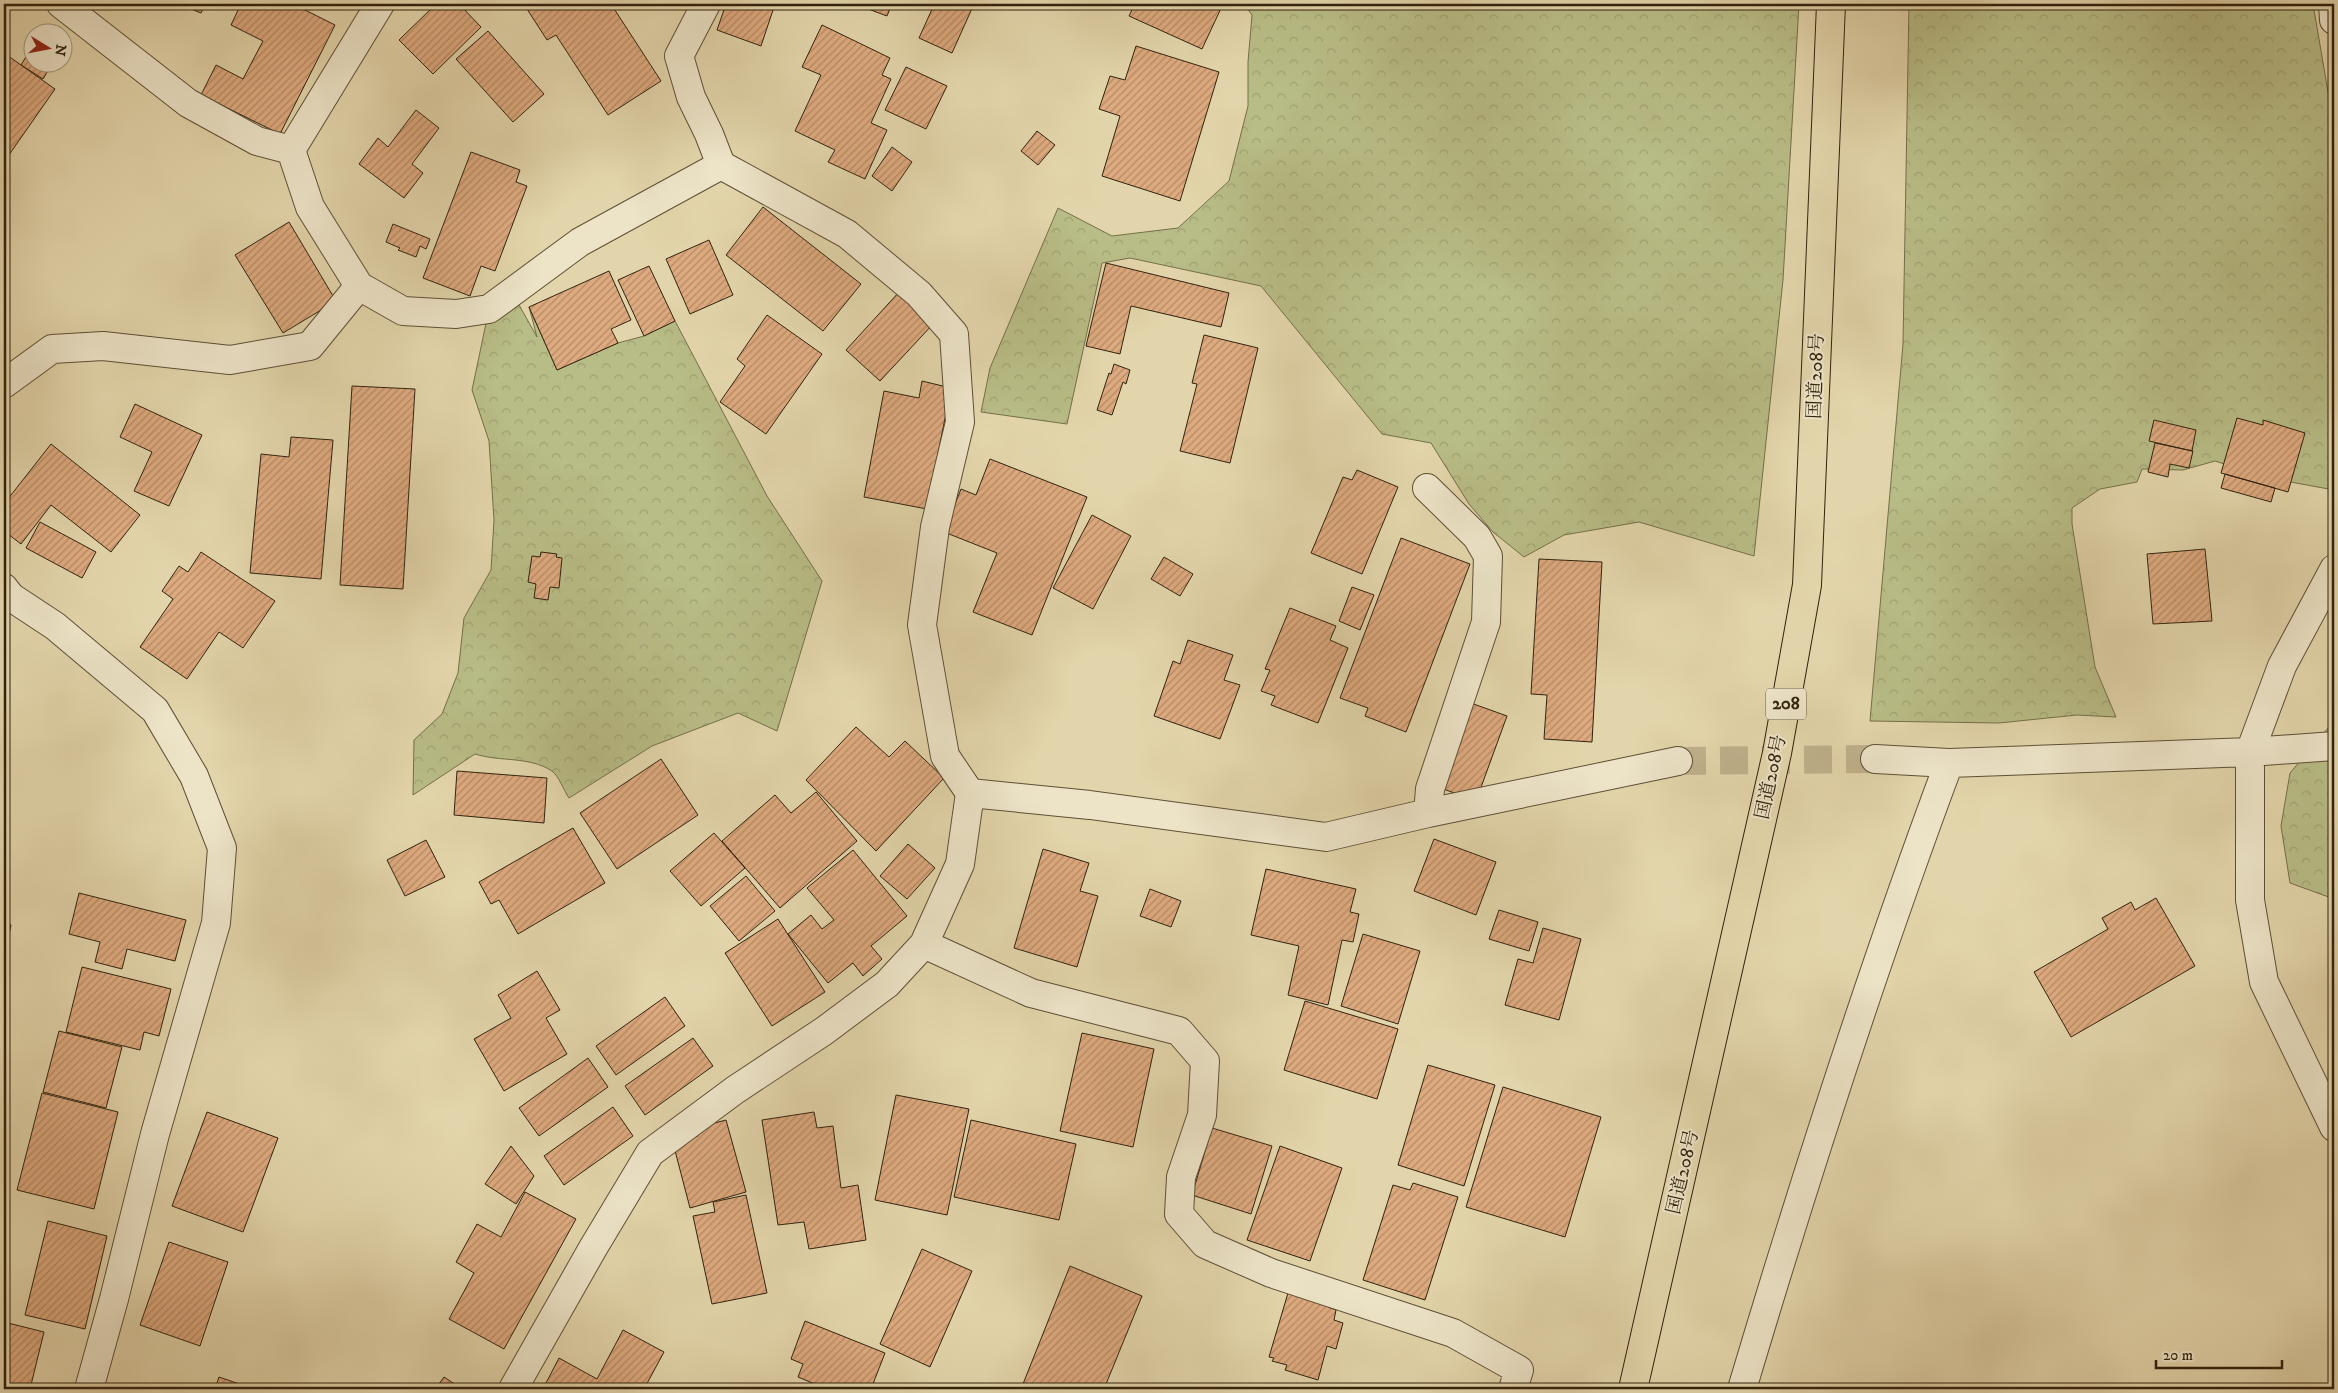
<svg xmlns="http://www.w3.org/2000/svg" width="2338" height="1393" font-family="'IM FELL DW Pica','Noto Serif JP',serif">
  <defs>
    <pattern id="forest-crowns" width="20" height="18" patternUnits="userSpaceOnUse" patternTransform="scale(1.25)"><rect width="20" height="18" fill="#b8bc86"/><path d="M2 6a3 3 0 1 1 6 0M12 15a3 3 0 1 1 6 0" fill="none" stroke="#9fa172"/></pattern>
    <pattern id="building-hatch" width="6" height="6" patternUnits="userSpaceOnUse" patternTransform="scale(1.25)"><rect width="6" height="6" fill="#deaa7f"/><path d="M-1 1l2-2M0 6l6-6M5 7l2-2" fill="none" stroke="#b58a66"/></pattern>
  </defs>
  <rect width="100%" height="100%" fill="#e3d5ab"/>
  <filter id="stains"><feTurbulence type="fractalNoise" baseFrequency=".004" numOctaves="4"/><feColorMatrix values="0 0 0 0 .2 0 0 0 0 .09 0 0 0 0 .02 0 0 0 .5 -.17"/></filter>
  <radialGradient id="worn" r=".72"><stop offset=".6" stop-color="#630" stop-opacity="0"/><stop offset="1" stop-color="#630" stop-opacity=".3"/></radialGradient>
  <path fill="url(#forest-crowns)" stroke="#746f4a" d="M1244,4H1799L1783,280L1754,556L1639,522L1564,535L1524,557L1493,532L1469,504L1431,443L1382,434L1261,286L1130,258L1102,263L1067,424L981,412L990,368L1058,208L1112,236L1178,228L1229,181L1248,106V62L1252,15Z
    M1909,4H2313L2334,127V490L2269,478L2215,461L2183,470L2142,469L2137,482L2100,489L2072,508V524L2095,667L2116,717L2077,715L1999,723L1870,721L1903,344Z
    M514,296L537,337L529,307L557,370L618,343L644,336L675,321L767,496L822,581L777,731L738,713L652,746L569,798C564,791 559,776 552,771C529,756 500,762 475,754L413,795L414,740L442,714L458,673L464,618L491,570L494,520L489,441L472,390L489,309Z
    M2334,721V899L2290,883L2281,826L2290,773Z"/>
  <path fill="url(#building-hatch)" stroke="#31220e" d="M179,4H205L201,13Z
    M241,4H293L335,25L280,134L201,95L216,65L243,79L263,41L231,25Z
    M436,4H459L481,27L433,74L399,40Z
    M535,4H611L661,81L608,115L556,35L547,40L527,9Z
    M726,4H765L774,7L761,46L717,30Z
    M855,4H892L887,16Z
    M927,4H974L952,53L919,38L933,7Z
    M1135,4H1223L1202,49L1129,16Z
    M822,25L890,58L882,75L891,79L871,123L887,130L865,179L828,162L835,150L795,131L821,75L802,67Z
    M488,31L544,94L513,122L456,59Z
    M1136,46L1219,72L1180,201L1102,176L1120,116L1099,109L1110,76L1125,80Z
    M32,47V62H53L43,79L21,65Z
    M4,53L55,89L4,162Z
    M906,67L947,86L926,129L885,110Z
    M416,110L439,128L412,164L423,173L404,198L359,164L378,138L388,147Z
    M1037,131L1055,145L1038,165L1021,151Z
    M892,147L912,162L892,191L872,176Z
    M471,152L520,170L516,182L527,186L495,271L481,266L470,296L423,278Z
    M763,207L861,284L823,331L726,255Z
    M289,222L336,301L283,333L235,255Z
    M393,224L430,239L426,249L420,246L416,257L398,250L400,248L386,242Z
    M709,240L733,295L690,314L666,259Z
    M1106,263L1229,293L1221,327L1131,306L1120,354L1086,346Z
    M649,266L675,321L644,336L618,280Z
    M609,271L631,320L611,329L618,343L557,370L529,307Z
    M900,291L934,323L880,381L846,350Z
    M767,315L822,354L766,434L720,402L745,366L737,359Z
    M1204,335L1258,348L1230,463L1180,451L1197,384L1192,383Z
    M1114,364L1130,370L1126,384L1123,382L1112,415L1097,410L1109,373L1111,374Z
    M922,381L951,388L927,509L864,497L884,391L919,398Z
    M352,386L415,389L403,589L340,585Z
    M135,404L202,435L169,506L134,491L152,452L120,437Z
    M2237,418L2263,425V420L2305,433L2288,492L2221,473Z
    M2154,420L2196,430L2192,451L2149,441Z
    M291,437L333,440L321,579L250,573L261,454L289,457Z
    M2155,443L2193,451L2189,468L2170,464L2168,477L2148,472Z
    M51,444L140,515L111,552L51,505L21,544L4,531V504Z
    M990,459L1087,497L1032,635L973,612L997,553L944,532L961,489L976,495Z
    M1357,470L1398,487L1362,574L1311,553L1343,477L1352,480Z
    M2225,474L2275,488L2271,502L2221,488Z
    M1092,515L1131,536L1093,609L1053,588Z
    M40,522L96,552L82,578L26,548Z
    M1401,538L1470,564L1406,732L1365,716L1368,708L1340,698Z
    M2205,549L2212,621L2153,624L2147,554Z
    M201,552L275,601L243,648L219,632L187,679L140,647L173,599L162,591L179,566L188,572Z
    M541,552L557,554L556,557L562,558L559,588L550,587L548,600L534,598L536,584L528,582L532,556L540,557Z
    M1164,557L1193,574L1180,596L1151,579Z
    M1539,559L1602,562L1592,742L1544,739L1547,695L1531,694Z
    M1352,587L1374,595L1360,630L1339,621Z
    M1290,608L1336,626L1330,640L1348,648L1318,723L1271,705L1275,696L1261,691L1270,670L1265,669Z
    M1188,640L1233,655L1224,680L1240,685L1220,739L1154,716L1173,661L1180,664Z
    M1468,702L1507,716L1476,801L1438,787Z
    M856,727L889,757L905,741L944,778L876,851L806,780Z
    M661,759L698,815L617,869L580,813Z
    M457,771L547,778L544,823L454,815Z
    M816,792L857,841L780,908L722,841L775,795L791,813Z
    M573,828L605,883L518,934L499,900L491,904L479,882Z
    M714,833L745,868L701,906L670,871Z
    M1434,839L1496,862L1476,915L1414,891Z
    M426,840L445,877L405,896L387,860Z
    M908,844L935,868L907,899L880,876Z
    M1043,849L1089,863L1080,891L1098,896L1077,967L1014,948Z
    M853,850L907,916L871,946L882,959L863,976L853,963L828,983L788,934L811,915L822,929L834,920L807,888Z
    M1266,869L1356,889L1350,912L1359,914L1353,942L1342,940L1328,1005L1288,995L1299,946L1251,935Z
    M746,876L775,911L739,941L710,906Z
    M1150,889L1181,901L1171,927L1140,916Z
    M79,893L186,920L175,961L127,949L122,969L95,962L100,942L69,934Z
    M2156,898L2195,966L2071,1037L2034,972L2108,929L2102,918L2131,902L2135,910Z
    M1499,910L1538,922L1529,951L1489,939Z
    M778,919L825,992L772,1026L725,953Z
    M4,923L11,925L4,958Z
    M1543,928L1581,939L1559,1020L1505,1005L1518,959L1533,963Z
    M1363,934L1420,951L1398,1024L1341,1006Z
    M82,967L171,989L159,1036L144,1032L140,1050L66,1032Z
    M537,971L560,1010L546,1018L567,1054L504,1091L474,1039L511,1018L498,995Z
    M665,997L685,1026L616,1075L596,1046Z
    M1305,1001L1398,1029L1377,1099L1284,1070Z
    M59,1031L122,1047L106,1108L43,1092Z
    M1082,1033L1154,1049L1133,1147L1060,1131Z
    M693,1038L713,1066L645,1115L625,1086Z
    M588,1058L608,1087L539,1136L519,1108Z
    M1428,1065L1495,1085L1464,1186L1398,1165Z
    M1503,1087L1601,1117L1565,1237L1466,1207Z
    M42,1093L118,1112L94,1209L17,1190Z
    M896,1095L969,1109L947,1215L875,1200Z
    M613,1107L633,1136L564,1185L544,1156Z
    M207,1112L278,1138L243,1232L172,1206Z
    M814,1112L817,1128L833,1126L841,1188L858,1185L866,1240L809,1249L804,1222L778,1225L762,1120Z
    M726,1120L746,1192L690,1208L673,1143L698,1136L696,1128Z
    M971,1120L1076,1144L1059,1220L954,1197Z
    M1212,1128L1272,1146L1251,1214L1192,1195Z
    M511,1146L534,1176L516,1204L485,1184Z
    M1280,1146L1342,1168L1310,1261L1247,1240Z
    M1413,1183L1458,1197L1425,1300L1363,1280L1393,1185L1410,1190Z
    M525,1192L576,1219L504,1349L449,1319L474,1273L456,1262L477,1224L501,1237Z
    M746,1195L767,1293L712,1304L693,1216L715,1212L713,1202Z
    M48,1221L107,1236L85,1329L25,1315Z
    M169,1242L228,1262L200,1346L140,1325Z
    M922,1249L972,1271L930,1367L880,1344Z
    M1070,1266L1142,1296L1104,1389H1021Z
    M1288,1293L1329,1304L1328,1307L1336,1310L1334,1320L1343,1323L1336,1349L1327,1346L1318,1380L1285,1370L1287,1365L1272,1361L1274,1358L1269,1357Z
    M805,1321L885,1353L871,1389H859L851,1386L849,1389H827L798,1377L803,1364L791,1359Z
    M4,1322L44,1332L30,1389H4Z
    M623,1330L664,1352L644,1389H553L545,1385L559,1358L597,1379Z
    M219,1377L254,1389H215Z
    M444,1377L462,1389H435Z"/>
  <g fill="none" stroke-linecap="round" stroke-linejoin="round">
    <path stroke="#bfb18c" stroke-width="28" stroke-dasharray="28 14" stroke-linecap="butt" d="M1678,761L1875,759"/>
    <defs>
      <path id="minor" d="M61,4L188,103L257,141L291,150L310,207L359,286L403,311L456,314L489,309L580,242L721,165
        M2333,4L2334,20
        M291,150L380,4
        M4,384L52,349L103,346L230,360L310,346L359,286
        M1427,488L1477,537L1488,556L1486,622L1430,789L1428,813
        M2334,569L2282,666L2250,752V900L2264,982L2334,1127
        M4,588L11,597L55,626L155,710L194,776L222,848L216,923L155,1134L114,1299L89,1389
        M1875,759L1949,763L2250,752L2334,746
        M970,793L1090,805L1326,837L1428,813L1678,761
        M924,944L1031,993L1179,1031L1205,1061L1202,1115L1181,1177L1179,1214L1205,1244L1271,1273L1453,1333L1519,1370L1513,1389
        M513,1389L593,1248L650,1153L735,1090L824,1031L887,984L924,944L960,864L970,793L945,756L922,625L935,527L960,422L954,334L919,294L847,234L721,165L709,134L691,97L679,56L706,4
        M1742,1389C1805,1178 1872,969 1949,763"/>
      <path id="highway" d="M1633,1389L1777,753L1807,585L1831,4"/>
    </defs>
    <use href="#minor" stroke="#5e4f35" stroke-width="30"/>
    <use href="#highway" stroke="#31220e" stroke-width="30"/>
    <use href="#minor" stroke="#ede4c8" stroke-width="28"/>
    <use href="#highway" stroke="#e3d5ab" stroke-width="28"/>
  </g>
  <g text-anchor="middle" dominant-baseline="central" stroke-width="4" stroke-linejoin="round" paint-order="stroke">
    <rect fill="#ede4c8" stroke="#695c46" stroke-width="1" x="1766" y="688.5" width="40" height="31" rx="4"/>
    <g font-size="18" font-weight="bold" fill="#31220e">
      <text x="1786" y="704">208</text>
    </g>
    <g font-size="19" fill="#31220e" stroke="#ede4c8">
      <text transform="translate(1816 376) rotate(-88)">国道208号</text>
      <text transform="translate(1771 777) rotate(-78)">国道208号</text>
      <text transform="translate(1683 1172) rotate(-77)">国道208号</text>
    </g>
  </g>
  <rect width="2338" height="1393" fill="none" stroke="#e3d5ab" stroke-width="20"/>
  <rect x="5" y="5" width="2328" height="1383" fill="none" stroke="#31220e" stroke-width="2.5"/>
  <rect x="10" y="10" width="2318" height="1373" fill="none" stroke="#31220e"/>
  <g transform="translate(48 48) rotate(100)"><circle r="24" fill="#ede4c8" stroke="#a2967e"/>
  <path d="M0-4L9 19L0 12L-9 19Z" fill="#8f2418"/>
  <text y="-8" font-size="14" font-weight="bold" text-anchor="middle" fill="#31220e">N</text>
  </g>
  <path d="M2156 1360v8h126v-8" fill="none" stroke="#31220e" stroke-width="2.5"/>
  <text x="2163" y="1360" font-size="15" fill="#31220e" stroke="#ede4c8" stroke-width="4" paint-order="stroke">20 m</text>
  <rect width="100%" height="100%" filter="url(#stains)"/>
  <rect width="100%" height="100%" fill="url(#worn)"/>
</svg>
